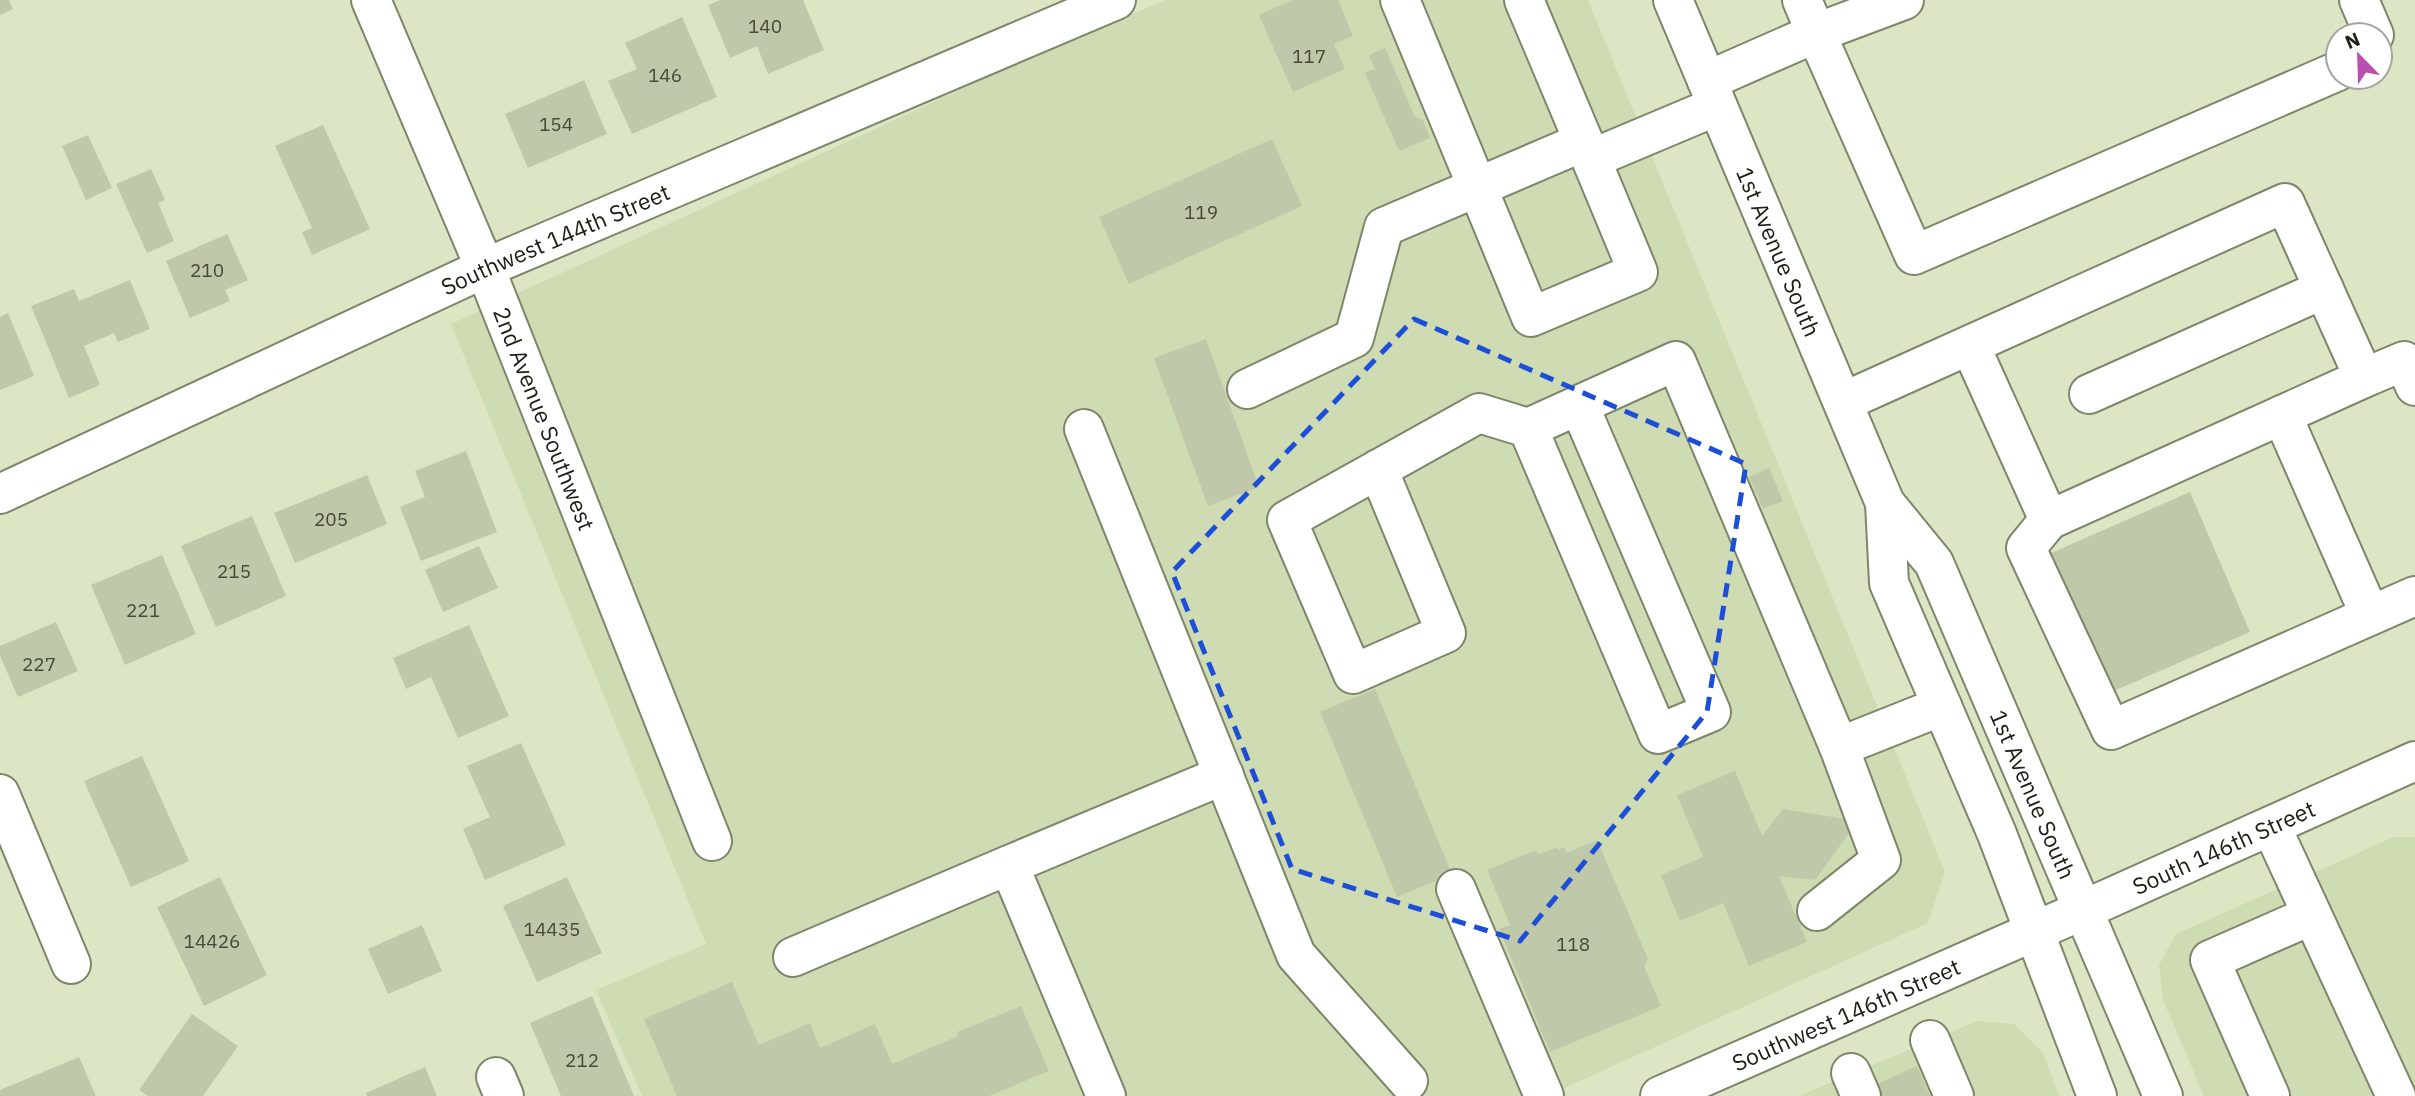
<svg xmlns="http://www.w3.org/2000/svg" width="2415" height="1096" font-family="'IBM Plex Sans',sans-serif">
  <rect width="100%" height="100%" fill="#dce6c5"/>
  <path fill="#cfdbb3" d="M1166,0H1588L1945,872L1928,923L1547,1096H642L596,990L706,944L451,324L1016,64Z
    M2394,837H2415V1096H2204L2163,1000L2159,965L2176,934Z
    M1977,1021L2014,1024L2043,1053L2059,1096H1799Z"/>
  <path fill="#bfc9a9" d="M0,0H9L13,9L0,15Z
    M720,0H803L824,50L768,74L757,46L730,58L708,5Z
    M1292,0H1338L1353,36L1334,44L1345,69L1293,92L1259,15Z
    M682,17L717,97L632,134L608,81L637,69L625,43Z
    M1385,48L1415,117L1423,120L1430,138L1399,151L1365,73L1375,69L1369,55Z
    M584,80L607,134L528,168L505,114Z
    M323,125L370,229L312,255L302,232L312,228L275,146Z
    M88,135L112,188L86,200L62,146Z
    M1272,139L1302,206L1129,284L1099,217Z
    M151,169L165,200L158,203L174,241L147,253L116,184Z
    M227,234L248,280L225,290L230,301L190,318L166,261Z
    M130,280L150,329L118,342L114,333L84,346L100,385L69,398L31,306L74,289L79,301Z
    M8,313L34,376L0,390V317Z
    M1206,339L1259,487L1208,506L1154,358Z
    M466,451L497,532L421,561L400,507L425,497L415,471Z
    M1769,468L1783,501L1763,509L1749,477Z
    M367,475L387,524L295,563L274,513Z
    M2190,492L2250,632L2109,693L2049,554Z
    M252,516L286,596L216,627L181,546Z
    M479,546L498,588L443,612L425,570Z
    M162,555L196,634L125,665L91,585Z
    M56,622L78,671L18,697L0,656V646Z
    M469,625L509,716L458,738L431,677L406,689L393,658Z
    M1375,689L1452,874L1397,897L1320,712Z
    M521,743L566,845L485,880L463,829L490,817L467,766Z
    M142,756L189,861L131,887L84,781Z
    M1735,771L1762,836L1783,809L1858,821L1815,880L1779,876L1807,942L1749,966L1723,903L1680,921L1661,875L1703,857L1677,795Z
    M1597,840L1648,959L1644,966L1661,1006L1550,1052L1499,929L1510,925L1487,870L1536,850L1538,855L1557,847L1558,850L1564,847L1567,853Z
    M220,877L267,975L204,1006L157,907Z
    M567,877L602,953L537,982L503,906Z
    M422,925L442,971L388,994L368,949Z
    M732,982L759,1045L810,1023L820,1048L875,1024L892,1064L958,1036L957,1032L1021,1006L1049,1071L989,1096H677L644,1019Z
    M592,996L634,1096H561L530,1023Z
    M192,1014L238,1046L203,1096H148L139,1090Z
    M79,1057L96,1096H0V1090Z
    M1917,1066L1930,1096H1880L1875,1085Z
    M425,1067L437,1096H367L366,1093Z"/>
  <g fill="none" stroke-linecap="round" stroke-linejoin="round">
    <defs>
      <g id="minor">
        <path id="s1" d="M371,0L485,268L712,841"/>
        <path d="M1400,0L1531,317L1638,272L1591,159L1717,106"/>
        <path d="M1524,0L1591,159"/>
        <path d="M1904,0L1816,33L1914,255L2338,71"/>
        <path d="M2359,0L2374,35"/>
        <path d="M1707,81L1816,33L1802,0"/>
        <path d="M2364,378L2404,361L2415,386"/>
        <path d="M1247,389L1354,338L1384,227L1583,142"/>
        <path d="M2089,394L2324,289"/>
        <path d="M1843,402L2285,203L2364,378L2049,520L1970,345"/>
        <path d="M2282,415L2370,615"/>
        <path d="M1528,428L1658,734L1711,712L1579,405"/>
        <path d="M1084,429L1296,955L1408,1081"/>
        <path d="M1378,469L1446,633L1353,674L1287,520L1479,413L1528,428L1676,361L1839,747L1881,860L1817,911"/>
        <path id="s2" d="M0,494L485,268L1116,0"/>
        <path d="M2049,520L2026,548L2111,730L2415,596"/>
        <path d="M1839,747L1942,706"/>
        <path d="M0,794L71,964"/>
        <path d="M2271,826L2396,1096"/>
        <path d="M1009,865L1224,775"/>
        <path d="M1456,889L1544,1096"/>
        <path d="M793,957L1009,865L1106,1096"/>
        <path d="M1930,1040L1954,1096"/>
        <path d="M1851,1073L1861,1096"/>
        <path d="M496,1077L504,1096"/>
        <path id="s3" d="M1660,1096L2083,910L2415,761"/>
        <path d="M2270,1096L2210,960L2312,915"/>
      </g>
      <g id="major">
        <path id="s4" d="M1673,0L1885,503L1934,563L2163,1096"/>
        <path d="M1885,503L1889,583L1997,834L2097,1096"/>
      </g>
    </defs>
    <use href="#minor" stroke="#7d8668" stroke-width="42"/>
    <use href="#major" stroke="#7d8668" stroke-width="42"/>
    <use href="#minor" stroke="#fff" stroke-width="38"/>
    <use href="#major" stroke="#fff" stroke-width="38"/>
  </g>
  <path fill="none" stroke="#1d4ed8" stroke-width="5" stroke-dasharray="14 9" stroke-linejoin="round" d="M1414,319L1746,464L1707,712L1520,941L1292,869L1172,572Z"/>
  <g text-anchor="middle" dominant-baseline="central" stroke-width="7" stroke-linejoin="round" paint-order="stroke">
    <g font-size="19" fill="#454a38">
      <text x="765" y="26">140</text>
      <text x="1309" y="56">117</text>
      <text x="665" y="75">146</text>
      <text x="556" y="124">154</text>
      <text x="1201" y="212">119</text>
      <text x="207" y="270">210</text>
      <text x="331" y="519">205</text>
      <text x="234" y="571">215</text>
      <text x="143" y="610">221</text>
      <text x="39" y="664">227</text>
      <text x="552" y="929">14435</text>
      <text x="212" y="941">14426</text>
      <text x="1573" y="944">118</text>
      <text x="582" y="1060">212</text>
    </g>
    <g font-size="23" fill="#1c1f13" stroke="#fff">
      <text stroke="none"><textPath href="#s2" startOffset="611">Southwest 144th Street</textPath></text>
      <text stroke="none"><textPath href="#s4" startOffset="273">1st Avenue South</textPath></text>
      <text stroke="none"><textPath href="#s1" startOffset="453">2nd Avenue Southwest</textPath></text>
      <text stroke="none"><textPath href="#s4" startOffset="875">1st Avenue South</textPath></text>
      <text stroke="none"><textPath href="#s3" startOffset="616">South 146th Street</textPath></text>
      <text stroke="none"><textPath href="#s3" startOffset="203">Southwest 146th Street</textPath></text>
    </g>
  </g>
  <g transform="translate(2359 56) rotate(337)"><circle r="33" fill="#ffffff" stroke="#a4a5a1" stroke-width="2"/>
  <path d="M0-5L12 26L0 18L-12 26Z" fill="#ba4faf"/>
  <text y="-10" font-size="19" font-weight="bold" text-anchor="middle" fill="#1c1f13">N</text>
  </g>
</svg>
